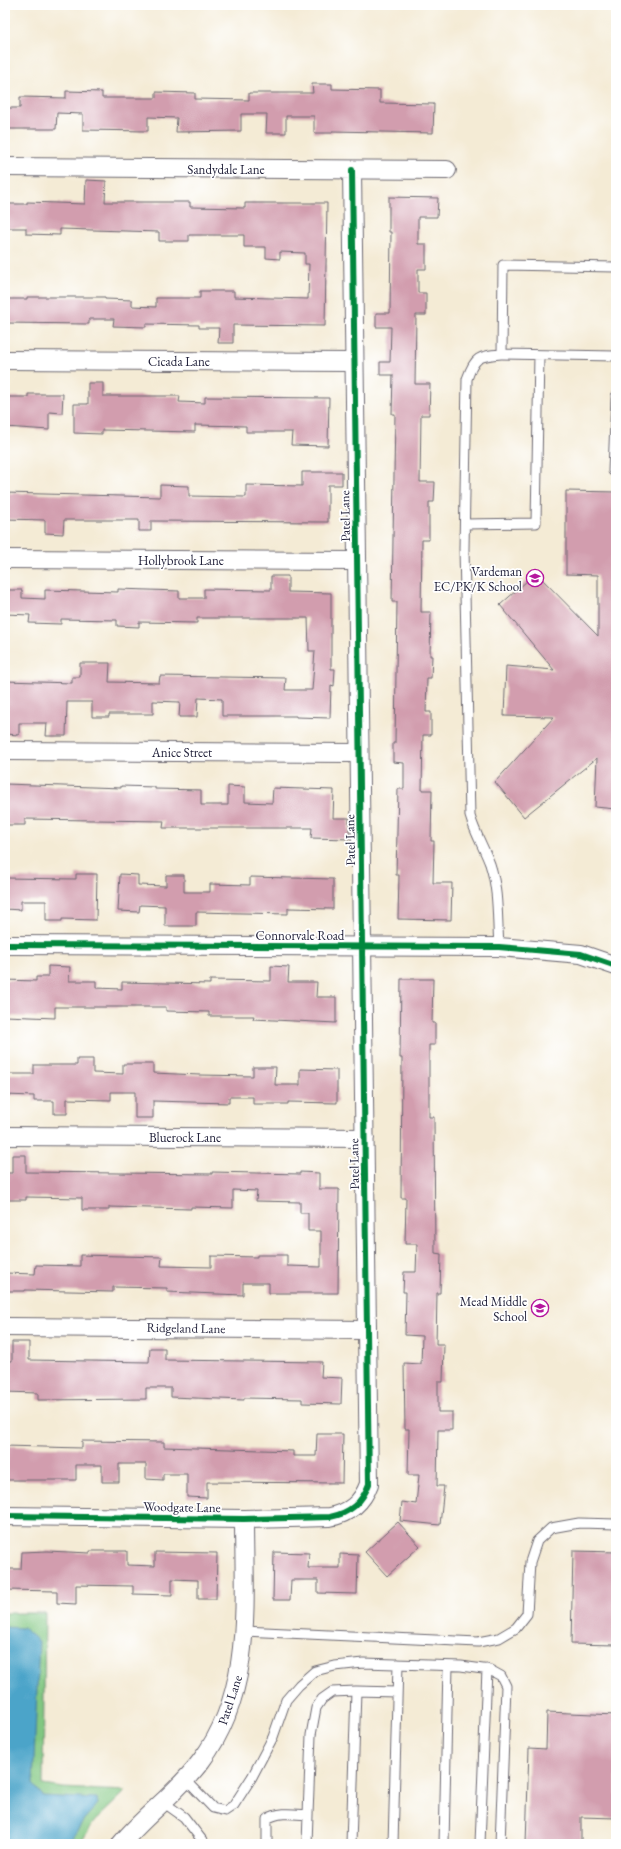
<svg xmlns="http://www.w3.org/2000/svg" width="621" height="1849" font-family="'EB Garamond',serif">
  <rect width="100%" height="100%" fill="#fff"/>
  <filter id="ink" filterUnits="userSpaceOnUse"><feTurbulence type="fractalNoise" baseFrequency=".025" numOctaves="2"/><feDisplacementMap in="SourceGraphic" scale="8" xChannelSelector="R" yChannelSelector="G"/><feConvolveMatrix kernelMatrix="1 2 1 2 8 2 1 2 1" color-interpolation-filters="sRGB"/></filter>
  <filter id="wash" filterUnits="userSpaceOnUse"><feTurbulence type="fractalNoise" baseFrequency=".012" numOctaves="4" result="noise"/><feDisplacementMap in="SourceGraphic" scale="16" xChannelSelector="R" yChannelSelector="G"/><feGaussianBlur stdDeviation="0.9" result="paint"/><feColorMatrix in="noise" values="0 0 0 0 0 0 0 0 0 0 0 0 0 0 0 0 0 1.4 0 .05"/><feComposite in="paint" operator="in"/></filter>
  <g filter="url(#wash)">
    <rect width="100%" height="100%" fill="#f4ebd5"/>
    <path fill="#81c781" stroke="#52745e" d="M5,1613H45L43,1785L63,1788L126,1791L94,1822L80,1844H5Z"/>
    <path fill="#4ca4c9" stroke="#376382" d="M5,1627L23,1628L39,1641L33,1784L43,1796L97,1799L98,1804L87,1816L68,1844H5Z"/>
    <g id="blocks">
      <path fill="#d29dae" d="M312,84H332V89L380,90V103L434,104L433,133L332,131V133H314V116H286V133H266L267,114H241V131L176,132L177,118L148,117V131L83,130V114L57,113L56,129H5V108H20V97L66,98V91L102,92V98H156V92L195,93V99L249,100V93H313Z
        M86,180L106,181L105,202H190V207L245,208V203H327L325,326L233,325V343H218L219,328H199V325L146,324V327L113,326L114,319H89V324L5,323V299H27V297H105V299L132,300V306L156,307V298H200V291H234V297L308,299L309,264H305V253L280,252V259L266,258V247H244V235H189V241H159V232L60,229V235L26,234V228H5V204H27V202L85,204Z
        M389,197L438,198L437,217H418V244H426V269H418V293H426V315H416L415,384H430L429,415H421L420,482H435L434,502H429V540H422L421,612H431L430,656H432L431,678H427L426,712H431V735H423L422,790H432L431,841H434L433,883H452L451,920L398,919L399,875H396L398,789H404V763L393,762V743H395L397,602H392L395,414H392L393,375H380V362H390L391,327H376V313H390L391,232H389Z
        M88,383H103V396H180L179,402L205,403V397L329,398L328,446L291,445L292,432H246V426L195,425V432L102,430V434L74,433V404H88Z
        M28,394H63L62,413L49,412V430L5,427V397H28Z
        M302,472H342V485H328V522L151,521V531H139V520H64L63,534L45,533V520L5,519V493L160,497V485L189,486V496L246,497V485L302,486Z
        M566,491L616,492V809L595,807L597,758L524,817L495,782L554,717L504,716L506,666L554,670L500,605L536,573L598,636V575L566,574Z
        M271,576H288V592L331,593V669H335L334,686L331,685L330,718L296,717V716H222V699L198,698L197,717H179L180,702L153,701V714H109V717H92V702H67L66,736H46L47,723H19V735L5,734V681L72,683V677H80V663H110L109,682L159,683L160,676L286,678L285,690H312L315,651H309L308,618H197V623L139,622V627L117,626V620L61,619V624L29,623L30,615L5,614V590H22V598L45,599V590L118,592V589L179,591V598H204V589L271,590Z
        M5,784L121,788V786L155,787V789L201,790V805H228V786L245,787V802L272,803L273,788L334,790L333,818H349V839L311,838L312,828H163L164,821L25,819V825H5Z
        M76,874H97L96,920L62,919V921H46V901H21V910L5,909V878L76,879Z
        M120,874L138,875V885L166,886V875H184V892H210V884L250,885V877L333,879V909L288,908V914L196,912V926H165V906L140,905L139,912L118,911Z
        M48,966L70,967L69,981H96V988L122,989V982L210,984V980L271,981V966L289,967L288,982H317L316,997H336V1023L253,1019L254,1016H209V1012L166,1011V1007H55V1018L5,1016V980L36,981V977H48Z
        M401,979H433L432,1023H435V1045H429V1117H434L435,1253L441,1254L440,1293H437L436,1344H444L443,1382H438V1412H452V1430H438L437,1486H444L440,1525L400,1521L402,1502L416,1504L419,1475H408L409,1429H405L404,1363L421,1364L422,1336L405,1335L406,1292H403L404,1272H416L417,1244H405L406,1198H401L402,1058H400Z
        M77,1059H93V1073L123,1074V1064H153V1073L200,1075L253,1076V1067H276L275,1085H300V1069L337,1070V1103L288,1102V1104H253V1097H229V1103L153,1101V1118H135V1092H111V1100L67,1099V1114H54V1101H34V1096L5,1095V1074H34V1065H77Z
        M12,1155H26V1172L212,1174V1172L300,1174V1172L319,1173V1189H339L338,1293H269V1283H243V1295L167,1292V1288L113,1287V1292L25,1290V1291H5V1273L35,1274L36,1265L80,1266V1255L162,1257L161,1266L211,1267V1256L257,1257V1255H287V1266L321,1267V1231H308V1213H300V1202L256,1201L257,1191L233,1190V1208L191,1207V1209L109,1207V1210H82V1198L26,1197V1200H5V1173H12Z
        M12,1342H29V1360L149,1362L150,1348H165V1360L322,1362L321,1377L342,1378L341,1404L302,1403V1399L244,1398V1400L171,1397V1388H146V1399L38,1400V1393L5,1392V1361H12Z
        M317,1434H343L342,1483L207,1482V1498L187,1497V1474H163V1480L146,1479V1464H119V1482H102V1465H76V1480H5V1446L82,1448V1441L164,1442V1447L293,1451V1456H316Z
        M398,1522L420,1546L387,1576L365,1552Z
        M47,1551L90,1553V1551H127V1565L155,1566V1552L217,1553L216,1599H198V1580L172,1579V1595L133,1594V1586L76,1585V1604L57,1603V1591L5,1590V1569H21L22,1552Z
        M573,1551L616,1552V1645L571,1644Z
        M274,1552L309,1553L308,1568H340V1554L358,1555L357,1594L318,1593V1580H291L290,1600H273Z
        M547,1712L616,1715V1818L581,1817V1844H526L529,1748L546,1749Z"/>
    </g>
  </g>
  <g filter="url(#ink)">
    <use href="#blocks" fill-opacity="0" stroke="#6c6871" stroke-width="1"/>
    <g fill="none" stroke-linecap="round" stroke-linejoin="round">
      <defs>
        <path id="service" d="M502,354L616,356
          M613,471L616,396
          M465,524L536,523L539,355
          M499,947C497,920 499,891 490,864C484,848 475,833 470,816L464,549L467,379C475,356 479,356 502,354L503,265L616,267
          M243,1631L478,1642L499,1638L516,1628L527,1614L530,1562L537,1541L551,1528L579,1523L616,1524
          M186,1780L213,1808L225,1811L234,1805L252,1777L273,1737L286,1700L299,1685L315,1671L335,1666L363,1663L461,1666L490,1670L501,1676L506,1686L500,1844
          M163,1802L184,1817L205,1844
          M308,1815L311,1735L316,1708L322,1699L332,1692L356,1691
          M267,1844V1819C279,1811 294,1814 308,1815L307,1844
          M351,1844L356,1691L397,1692
          M393,1844L398,1664
          M444,1844L448,1666
          M480,1844L487,1669"/>
        <path id="minor" d="M5,167L447,170
          M5,360L353,362
          M5,559L357,561
          M5,751L359,753
          M5,945L499,947L581,954L616,966
          M5,1136L365,1138
          M5,1327L367,1330
          M5,1516L244,1519L330,1517C350,1513 362,1503 369,1484L352,170
          M121,1844C146,1814 178,1792 201,1761C254,1691 244,1601 244,1519"/>
      </defs>
      <use href="#service" stroke="#6c6871" stroke-width="11"/>
      <use href="#minor" stroke="#6c6871" stroke-width="20"/>
      <use href="#service" stroke="#fff" stroke-width="9"/>
      <use href="#minor" stroke="#fff" stroke-width="18"/>
      <defs>
        <path id="cycleway" d="M5,945L499,947L581,954L616,966
          M5,1516L244,1519L330,1517C350,1513 362,1503 369,1484L352,170"/>
      </defs>
      <use href="#cycleway" stroke="#fff" stroke-width="8"/>
      <use href="#cycleway" stroke="#00873e" stroke-width="6"/>
    </g>
  </g>
  <defs>
    <symbol id="school-ring" viewBox="-11 -11 22 22"><circle r="9.5" fill="#fff" stroke="#b5179e" stroke-width="1.5"/><path d="M0-5L7-2L0 1L-7-2ZM-4 1L0 2.5L4 1V4Q0 6-4 4Z" fill="#b5179e"/></symbol>
  </defs>
  <g fill-rule="evenodd">
    <use href="#school-ring" x="525" y="568" width="20" height="20"/>
    <use href="#school-ring" x="530" y="1298" width="20" height="20"/>
  </g>
  <g text-anchor="middle" dominant-baseline="central" stroke-width="3.5" stroke-linejoin="round" paint-order="stroke">
    <g font-size="13" fill="#22223b" stroke="#fff">
      <text x="226" y="169">Sandydale Lane</text>
      <text x="179" y="361">Cicada Lane</text>
      <text transform="translate(345 516) rotate(-91)">Patel Lane</text>
      <text x="181" y="560">Hollybrook Lane</text>
      <text x="182" y="752">Anice Street</text>
      <text transform="translate(350 840) rotate(-91)">Patel Lane</text>
      <text x="300" y="935">Connorvale Road</text>
      <text x="185" y="1137">Bluerock Lane</text>
      <text transform="translate(354 1164) rotate(-91)">Patel Lane</text>
      <text transform="translate(186 1328) rotate(1)">Ridgeland Lane</text>
      <text transform="translate(182 1507) rotate(1)">Woodgate Lane</text>
      <text transform="translate(230 1700) rotate(-72)">Patel Lane</text>
    </g>
    <g font-size="13" fill="#22223b" stroke="#fff" text-anchor="end">
      <text x="522" y="571">Vardeman<tspan x="522" dy="15">EC/PK/K School</tspan></text>
      <text x="527" y="1301">Mead Middle<tspan x="527" dy="15">School</tspan></text>
    </g>
  </g>
  <rect width="621" height="1849" fill="none" stroke="#fff" stroke-width="20"/>
</svg>
